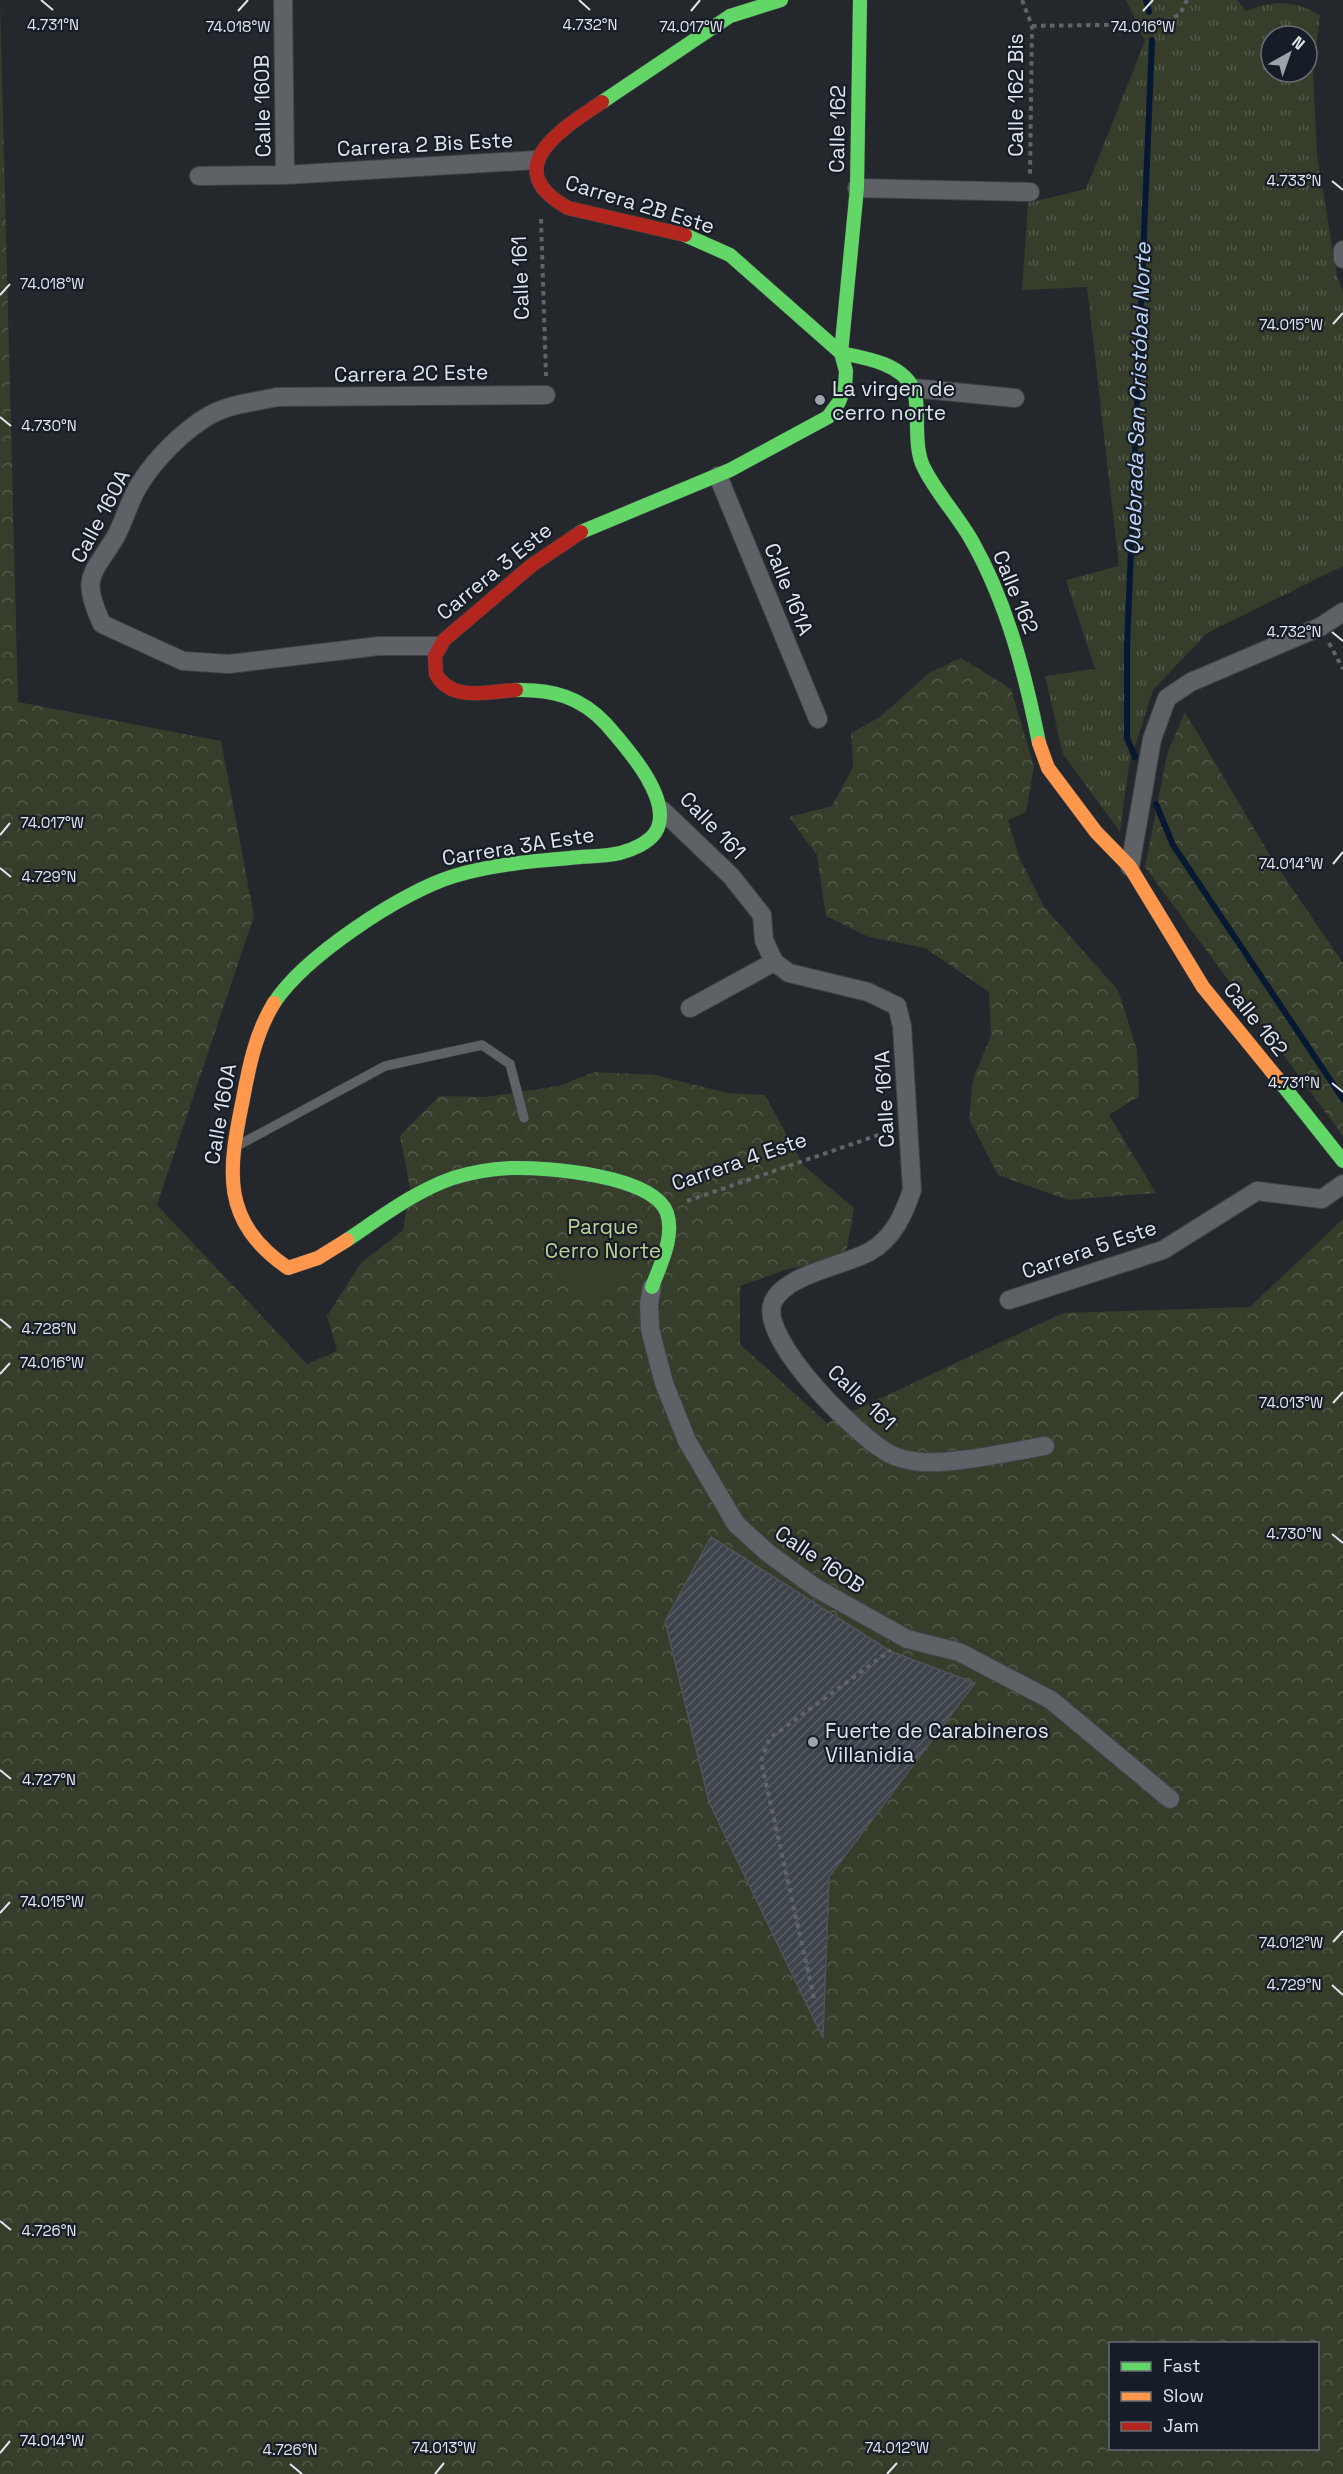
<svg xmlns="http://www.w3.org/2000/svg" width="1343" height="2474" font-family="'Space Grotesk',sans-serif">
  <defs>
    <pattern id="grass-tufts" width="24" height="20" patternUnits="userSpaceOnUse" patternTransform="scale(1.5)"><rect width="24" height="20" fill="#363d2a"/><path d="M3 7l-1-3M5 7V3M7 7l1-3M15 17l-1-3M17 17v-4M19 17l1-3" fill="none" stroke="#535949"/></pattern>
    <pattern id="forest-crowns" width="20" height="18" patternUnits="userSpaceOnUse" patternTransform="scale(1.5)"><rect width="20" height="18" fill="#363d2a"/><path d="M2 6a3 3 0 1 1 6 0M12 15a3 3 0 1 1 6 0" fill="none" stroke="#535949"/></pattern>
    <pattern id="building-hatch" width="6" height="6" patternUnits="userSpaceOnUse" patternTransform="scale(1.5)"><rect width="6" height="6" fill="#3d434b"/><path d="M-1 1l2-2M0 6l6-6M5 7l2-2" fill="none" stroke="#595e65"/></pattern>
  </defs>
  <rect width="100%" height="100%" fill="#24282d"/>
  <path fill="url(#grass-tufts)" fill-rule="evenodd" d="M1126,0H1237L1246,11C1273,0 1293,0 1320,15L1313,73L1317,154L1337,276L1343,293V566L1207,633L1153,690L1129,765L1120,832L1063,754L1045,676L1095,669L1066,580L1119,566L1087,287L1022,290L1028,203L1086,189L1145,41ZM1271,36H1307V72H1271Z"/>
  <path fill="url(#forest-crowns)" fill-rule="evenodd" d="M0,0L18,702L221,741L254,916L157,1205L307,1364L337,1351L327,1316L361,1263L403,1230L410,1188L400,1136L439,1096L486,1097L559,1086L594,1072L655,1075L728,1093L765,1095L803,1165L854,1208L845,1259L788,1269L740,1286V1344L827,1423L1063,1313L1250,1307L1343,1219V2474H0ZM1110,2344H1318V2448H1110Z
    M961,658L1011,689L1034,767L1026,812L1008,820L1020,859L1044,907L1118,990L1137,1050L1139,1096L1109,1115L1156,1193L1068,1200L998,1175L969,1119L973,1079L991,1036L989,992L925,948L869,937L826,916L817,855L789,817L832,806L853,767L851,733L880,717L929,673Z
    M1185,712L1272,859L1343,963V1136L1145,867L1167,754Z"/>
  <path fill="#363d2a" d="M617,1209L649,1252L587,1299L555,1257Z"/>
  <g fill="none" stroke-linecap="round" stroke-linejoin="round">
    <path stroke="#061832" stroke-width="6" d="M1146,0L1149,12
      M1135,757L1127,738V646L1152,40
      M1156,804L1173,845L1343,1099"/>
  </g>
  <path fill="url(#building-hatch)" stroke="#4f5357" stroke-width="1.5" d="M711,1537L890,1651L975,1683L829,1877L823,2038L709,1802L665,1621Z"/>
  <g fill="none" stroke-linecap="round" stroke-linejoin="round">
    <defs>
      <path id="lane" d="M237,1146L385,1066L482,1045L510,1064L524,1118"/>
      <path id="street" d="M283,0L285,175
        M199,176L285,175L536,160
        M857,188L1030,192
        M1343,250V259
        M913,388L1015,398
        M718,476L818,719
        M438,646H379L229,664L183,661L102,624C80,576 92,576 116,536C125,519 130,498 141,482C157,457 184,430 210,415C230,404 255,402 277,397L546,395
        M662,810L731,876L762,915L764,940L774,962
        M1130,867L1152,739L1167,698L1191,682L1320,627L1343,612
        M774,962L789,973L868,992L897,1006L902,1026L912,1190C904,1214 893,1239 869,1252C843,1266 786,1274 773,1302C757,1338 861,1441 892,1455C898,1458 907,1460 914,1461C942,1467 1014,1451 1045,1446
        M690,1008L774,962
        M652,1287L649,1304L650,1329L664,1383L687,1441L736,1524L768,1553L816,1588L907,1639L959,1652L1051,1700L1170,1799
        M1009,1300L1163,1250L1257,1191L1322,1199L1343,1184"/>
      <path id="fast" d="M602,102L730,16L781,0
        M841,353C865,358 900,363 913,388C921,405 912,446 924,468C937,494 958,516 972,541C1007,603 1025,673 1039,743
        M841,353L857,188L860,0
        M581,532L730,470L828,417L839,402L845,387L846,371L841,353L730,255L685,235
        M274,1003C304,957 401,892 454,876C491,865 531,861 570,858C586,856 604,857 620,853C632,850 648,843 655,833C676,802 626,747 606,724C581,697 552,689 516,690
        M1277,1078L1343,1161
        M347,1240C380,1218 415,1191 453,1178C472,1172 491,1169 511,1168C545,1167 654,1175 667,1213C675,1237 660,1265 652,1287"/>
      <path id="slow" d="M1039,743L1048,768L1096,832L1130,867L1203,987L1277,1078
        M274,1003C256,1032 249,1066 243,1099C228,1171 220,1221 288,1268L318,1258L347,1240"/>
      <path id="jam" d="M602,102C562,129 497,168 568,208L685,235
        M516,690C489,691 452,703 436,674L435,656L444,640L532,565L581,532"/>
    </defs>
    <use href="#lane" stroke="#404448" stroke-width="10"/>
    <use href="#street" stroke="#404448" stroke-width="20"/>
    <use href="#fast" stroke="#404448" stroke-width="15"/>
    <use href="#slow" stroke="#404448" stroke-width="15"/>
    <use href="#jam" stroke="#404448" stroke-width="15"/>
    <path stroke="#606367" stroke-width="4" stroke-dasharray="4.5 4.5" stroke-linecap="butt" d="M1022,0L1032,26L1030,174
      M1032,26L1162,24L1180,14L1187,0
      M541,219L546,376
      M1329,643L1343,669
      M687,1201L890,1131
      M814,1998L761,1761L770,1738L891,1650"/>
    <use href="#lane" stroke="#5e6165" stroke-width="9"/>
    <use href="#street" stroke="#5e6165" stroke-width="18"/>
    <use href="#fast" stroke="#63d668" stroke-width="14"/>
    <use href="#slow" stroke="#ff974d" stroke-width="14"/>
    <use href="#jam" stroke="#b3261e" stroke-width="14"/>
  </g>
  <path fill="none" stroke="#e1e6ed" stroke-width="2" d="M41,0L53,10M579,0L590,10M238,11L248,0M691,11L700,0M1143,11L1153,0M1332,181L1343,190M0,295L10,284M1333,324L1343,313M0,417L11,426M1332,632L1343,641M0,835L10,823M1333,864L1343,852M0,868L11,877M1332,1083L1343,1092M0,1319L11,1328M0,1374L10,1363M1333,1403L1343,1392M1332,1534L1343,1543M0,1770L11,1779M0,1913L10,1902M1333,1942L1343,1931M1332,1985L1343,1995M0,2221L11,2230M0,2453L10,2441M290,2464L302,2474M435,2474L444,2463M887,2474L897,2463"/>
  <g fill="#9fa4aa" stroke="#171d27" stroke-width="2">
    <circle cx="820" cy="400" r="6"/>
    <circle cx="813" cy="1742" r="6"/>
  </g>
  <g text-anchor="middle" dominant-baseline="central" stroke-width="4.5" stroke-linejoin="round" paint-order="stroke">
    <g font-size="21" fill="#e1e6ed" stroke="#171d27">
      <text transform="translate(1015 95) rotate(-90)">Calle 162 Bis</text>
      <text transform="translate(262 106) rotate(-91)">Calle 160B</text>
      <text transform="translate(837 129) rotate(-89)">Calle 162</text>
      <text transform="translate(425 144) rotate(-3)">Carrera 2 Bis Este</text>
      <text transform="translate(640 204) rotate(17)">Carrera 2B Este</text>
      <text transform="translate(520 278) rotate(-92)">Calle 161</text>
      <text transform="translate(411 373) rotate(-1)">Carrera 2C Este</text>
      <text transform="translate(100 516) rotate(-62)">Calle 160A</text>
      <text transform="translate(494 571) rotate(-39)">Carrera 3 Este</text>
      <text transform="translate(789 589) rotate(68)">Calle 161A</text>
      <text transform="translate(1016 592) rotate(68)">Calle 162</text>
      <text transform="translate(713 825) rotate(46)">Calle 161</text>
      <text transform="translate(518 846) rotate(-9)">Carrera 3A Este</text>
      <text transform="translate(1256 1019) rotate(51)">Calle 162</text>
      <text transform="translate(884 1099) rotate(-93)">Calle 161A</text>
      <text transform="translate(220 1114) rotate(-80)">Calle 160A</text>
      <text transform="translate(739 1161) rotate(-19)">Carrera 4 Este</text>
      <text transform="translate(1089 1249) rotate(-19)">Carrera 5 Este</text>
      <text transform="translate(862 1397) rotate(43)">Calle 161</text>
      <text transform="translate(820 1559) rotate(34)">Calle 160B</text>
    </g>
    <g font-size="21" fill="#e1e6ed" stroke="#171d27" text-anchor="start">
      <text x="832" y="388">La virgen de<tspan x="832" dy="24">cerro norte</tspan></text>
      <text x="825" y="1730">Fuerte de Carabineros<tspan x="825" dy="24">Villanidia</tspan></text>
    </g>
    <g font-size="21" fill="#bcd290" stroke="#171d27">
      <text x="603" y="1226">Parque<tspan x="603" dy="24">Cerro Norte</tspan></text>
    </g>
    <g font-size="22" font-style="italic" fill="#c0d9fb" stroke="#171d27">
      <text transform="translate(1137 399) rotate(-88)">Quebrada San Cristóbal Norte</text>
    </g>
  </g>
  <g font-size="15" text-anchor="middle" fill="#e1e6ed" stroke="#171d27" stroke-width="4.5" stroke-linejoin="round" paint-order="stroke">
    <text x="53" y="30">4.731°N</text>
    <text x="590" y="30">4.732°N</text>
    <text x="238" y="32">74.018°W</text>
    <text x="691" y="32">74.017°W</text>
    <text x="1143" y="32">74.016°W</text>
    <text x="1294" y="186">4.733°N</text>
    <text x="52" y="289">74.018°W</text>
    <text x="1291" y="330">74.015°W</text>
    <text x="49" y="431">4.730°N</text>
    <text x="1294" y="637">4.732°N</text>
    <text x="52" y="828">74.017°W</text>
    <text x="1291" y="869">74.014°W</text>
    <text x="49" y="882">4.729°N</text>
    <text x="1294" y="1088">4.731°N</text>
    <text x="49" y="1334">4.728°N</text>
    <text x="52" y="1368">74.016°W</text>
    <text x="1291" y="1408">74.013°W</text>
    <text x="1294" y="1539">4.730°N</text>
    <text x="49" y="1785">4.727°N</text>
    <text x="52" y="1907">74.015°W</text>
    <text x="1291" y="1948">74.012°W</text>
    <text x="1294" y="1990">4.729°N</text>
    <text x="49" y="2236">4.726°N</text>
    <text x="52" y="2446">74.014°W</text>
    <text x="444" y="2453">74.013°W</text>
    <text x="897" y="2453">74.012°W</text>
    <text x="290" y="2455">4.726°N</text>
  </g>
  <rect x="1109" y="2342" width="210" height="108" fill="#171d27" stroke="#686d76" stroke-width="1.5"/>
  <rect x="1121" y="2362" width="30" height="9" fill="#63d668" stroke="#686d76" stroke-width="1.5"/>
  <text x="1163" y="2372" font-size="18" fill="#e1e6ed">Fast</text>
  <rect x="1121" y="2392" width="30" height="9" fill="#ff974d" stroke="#686d76" stroke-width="1.5"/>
  <text x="1163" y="2402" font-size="18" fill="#e1e6ed">Slow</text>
  <rect x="1121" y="2422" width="30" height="9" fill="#b3261e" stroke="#686d76" stroke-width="1.5"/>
  <text x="1163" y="2432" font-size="18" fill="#e1e6ed">Jam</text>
  <g transform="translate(1289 54) rotate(40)"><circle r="28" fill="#171d27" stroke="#686d76" stroke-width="1.5"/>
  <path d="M0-4.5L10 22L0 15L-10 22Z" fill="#9fa4aa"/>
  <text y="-9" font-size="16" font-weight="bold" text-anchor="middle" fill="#e1e6ed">N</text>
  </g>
</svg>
